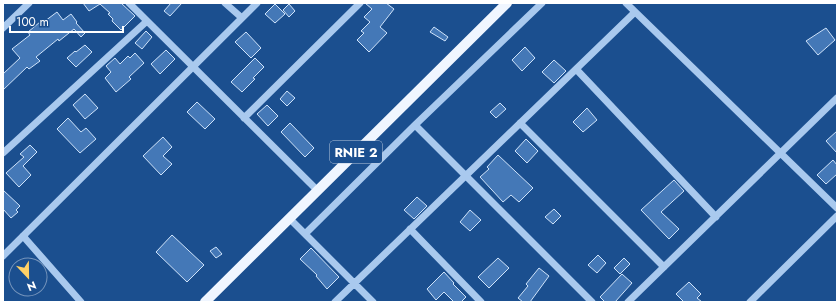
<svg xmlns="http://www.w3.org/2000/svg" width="840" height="305" font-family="Jost,sans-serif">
  <rect width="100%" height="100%" fill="#1b4f8f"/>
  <path fill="#4478b7" stroke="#cfe3fa" d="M83,3H121L135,16L121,30L112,21L113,19L108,14L110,13L100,4L89,11Z
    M171,3H182L170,16L164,11Z
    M365,3H386L394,9L380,27L387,33L369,52L357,40L364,33L361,31L370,22L364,17L372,9Z
    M275,4L285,14L275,23L265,14Z
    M289,4L295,11L289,17L283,10Z
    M57,12L63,20L71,14L77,22L76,23L85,33L81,37L74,29L59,41L58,39L36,57L40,61L29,69L27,67L3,90V74L20,58L12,49L30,35L28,32L40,22L41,24Z
    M434,27L448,37L445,41L430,32Z
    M826,28L835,40L818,55L806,41Z
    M146,31L152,37L142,49L135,43Z
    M246,32L261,48L251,58L235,42Z
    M85,45L92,52L76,67L67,58L75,51L76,52Z
    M525,47L535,58L522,71L512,60Z
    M166,50L175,59L160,74L151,64Z
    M135,53L144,63L129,77L131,79L116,92L105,78L111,72L106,66L115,58L120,64L128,56L130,58Z
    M255,58L264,67L253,78L255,79L242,92L231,82Z
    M554,60L566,71L554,83L542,72Z
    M287,91L295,98L287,106L280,99Z
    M85,94L98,108L85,119L73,105Z
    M197,102L215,119L205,129L187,112Z
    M500,103L506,109L496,118L490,112Z
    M267,105L278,116L268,126L257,114Z
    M587,108L597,120L583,132L573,122Z
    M68,118L81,132L86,128L96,139L80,153L57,129Z
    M290,123L314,148L305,157L281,132Z
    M837,131V153L826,141Z
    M163,137L172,147L163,156L172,164L161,175L143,156Z
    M526,139L538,151L527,163L515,151Z
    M30,145L37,152L23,166L31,175L19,187L6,173L24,157L20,154Z
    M498,155L533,188L519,202L511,195L503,202L480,177L489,169L487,167Z
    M833,160L837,165V174L826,184L817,175Z
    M674,180L684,191L661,212L679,229L669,239L641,210Z
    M3,190L20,206L16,210L18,212L11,218L3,209Z
    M417,197L427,206L414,219L404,210Z
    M554,209L561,216L553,224L545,217Z
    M470,210L481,220L470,231L460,222Z
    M172,235L204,265L187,282L156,252Z
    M216,247L222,254L216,258L210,251Z
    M311,248L339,277L327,289L316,276L317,275L300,259Z
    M598,255L606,263L597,273L588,265Z
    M498,258L509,268L489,288L478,277Z
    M624,258L630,264L620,274L614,268Z
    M539,268L549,276L530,302H523L518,298L528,286L526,284Z
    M444,272L454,283L453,284L466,297L461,302H454L444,292L436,300L427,289Z
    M622,274L632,283L615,302H605L600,297Z
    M689,282L701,294L697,298L702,302H684L676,294Z"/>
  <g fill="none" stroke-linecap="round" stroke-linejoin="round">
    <path stroke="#a9c9ee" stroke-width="7" d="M129,3L317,190
      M225,3L242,18
      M626,3L837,208
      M3,28L29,3
      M576,69L716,217
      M244,118L360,3
      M520,123L664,267
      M415,125L592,302
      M3,153L147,21
      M289,218L373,302
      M410,229L481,302
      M305,234L415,125L542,3
      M23,236L81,302
      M3,256L257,3
      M335,302L635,12
      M628,302L837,98
      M750,302L837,216"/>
    <path stroke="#f0f6ff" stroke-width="10" d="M205,302L507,3"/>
  </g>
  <g text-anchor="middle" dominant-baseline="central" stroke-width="3" stroke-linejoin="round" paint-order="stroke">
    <rect fill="#1b4f8f" stroke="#bbcadd" stroke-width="1" x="330" y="141" width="52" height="22" rx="3"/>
    <g font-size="13" font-weight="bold" fill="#fff">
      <text x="356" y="152">RNIE 2</text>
    </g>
  </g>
  <rect width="840" height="305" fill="none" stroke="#ffffff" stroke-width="8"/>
  <g transform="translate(28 277) rotate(158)"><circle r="19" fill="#1b4f8f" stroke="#7695bc"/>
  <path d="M0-3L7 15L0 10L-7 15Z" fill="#ffd166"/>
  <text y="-6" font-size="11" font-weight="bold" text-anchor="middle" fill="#ffffff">N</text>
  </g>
  <path d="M10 26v6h113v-6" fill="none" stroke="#ffffff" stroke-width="2"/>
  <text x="16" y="26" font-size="12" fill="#ffffff" stroke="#1b4f8f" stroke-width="3" paint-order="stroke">100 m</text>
</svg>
